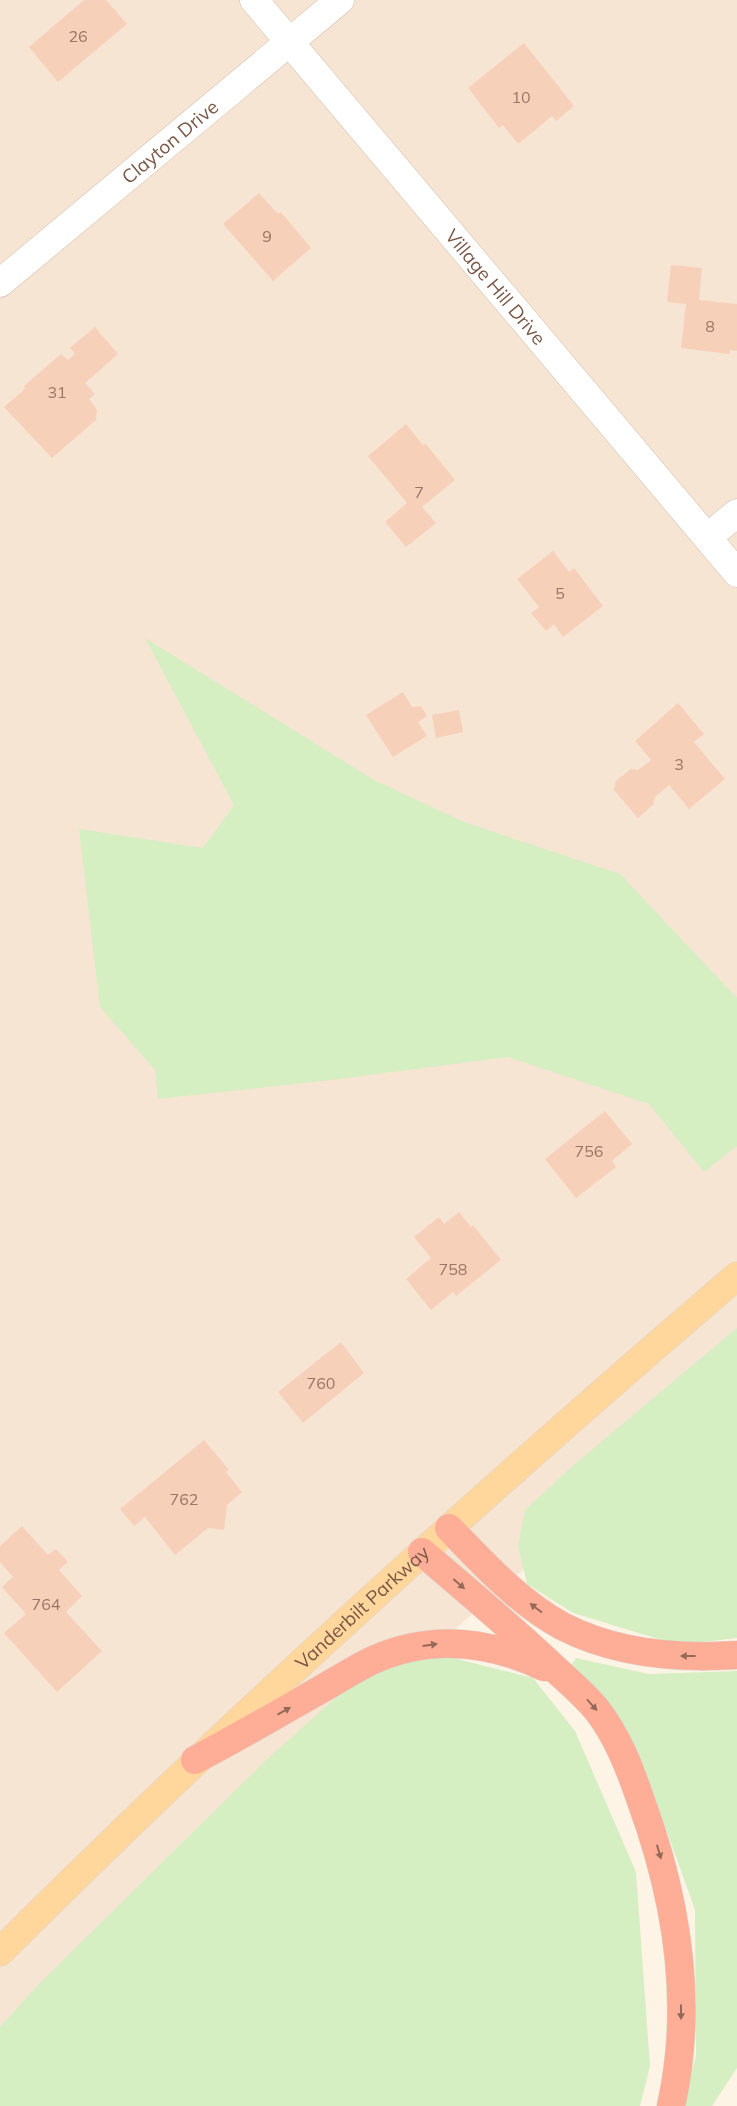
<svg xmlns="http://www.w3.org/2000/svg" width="737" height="2106" font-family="Mulish,sans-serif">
  <rect width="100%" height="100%" fill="#fef4e5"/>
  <path fill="#f7e5d3" d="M0,0H737V1383L0,2027Z"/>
  <path fill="#d5eec2" d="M145,638L374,780L464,822L620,874L737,998V1146L704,1172L649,1104L508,1057L339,1079L158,1099L155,1070L100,1007L79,829L203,848L234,805Z
    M737,1328V1638L678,1645L573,1613L527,1584L518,1546L525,1510L576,1463Z
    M441,1655L533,1678L575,1731L636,1872L650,2066L640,2106H0V2027L38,1985L262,1764L342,1692L395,1658Z
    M576,1658L649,1674L737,1671V2068L712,2106H682L696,2056L695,1910L646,1773L569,1668Z"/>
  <path fill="#f7d0ba" d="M84,0H106L127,24L58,82L29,47Z
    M524,43L574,106L556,121L552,116L518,144L503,125L499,128L468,88Z
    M259,193L278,214L281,212L311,248L273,281L223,224Z
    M671,265L702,268L699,300L737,304V351L730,350L729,354L681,348L686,304L667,302Z
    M95,327L118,354L85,383L95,394L89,399L97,410L96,420L52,458L4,407L25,389L24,386L61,354L68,360L75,354L70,348Z
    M406,424L423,445L426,444L455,480L422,507L436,523L406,547L385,522L407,503L368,456Z
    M553,551L569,572L574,568L603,606L563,637L554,624L546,631L531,613L539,607L517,579Z
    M403,692L412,707L421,706L427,716L418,722L427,736L393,757L366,715Z
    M678,703L704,734L694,742L725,779L689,809L669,785L655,797L653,805L638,818L614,790L616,781L631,769L638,770L651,760L635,741Z
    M459,710L463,732L436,738L432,715Z
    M605,1111L632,1144L612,1161L616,1167L576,1198L545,1159Z
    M459,1212L471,1227L473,1225L501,1260L456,1296L453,1292L431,1310L406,1279L431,1258L414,1237L439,1217L444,1224Z
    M341,1342L364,1373L303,1423L278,1392Z
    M204,1440L229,1470L226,1472L242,1492L227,1505L224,1530L208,1528L175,1555L145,1517L134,1526L120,1509Z
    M22,1526L48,1555L56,1549L68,1562L59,1570L82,1596L66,1612L102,1651L57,1692L4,1633L26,1614L2,1587L13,1577L0,1562V1546Z"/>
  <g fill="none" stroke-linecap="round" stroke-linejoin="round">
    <defs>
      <g id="minor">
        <path id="s1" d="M254,0L737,573"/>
        <path id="s2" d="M0,283L340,0"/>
        <path d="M708,537L737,513"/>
      </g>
      <g id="major">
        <path id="s3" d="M0,1952C236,1716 484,1493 737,1276"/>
      </g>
      <path id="highway" d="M449,1528C483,1563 518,1602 562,1626C616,1654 677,1659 737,1655
        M422,1552C466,1590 511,1627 553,1667C568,1681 584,1694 597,1710C618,1737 630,1769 641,1801C677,1899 694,2003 671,2106
        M195,1760C234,1739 273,1717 311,1695C331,1684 351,1671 371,1661C429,1634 487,1640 544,1667"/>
    </defs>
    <use href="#minor" stroke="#d4bdac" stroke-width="29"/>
    <use href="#major" stroke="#dcd4cf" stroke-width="29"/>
    <use href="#highway" stroke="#dcd4cf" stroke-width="29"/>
    <use href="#minor" stroke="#fff" stroke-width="28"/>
    <use href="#major" stroke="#ffd69c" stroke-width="28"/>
    <use href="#highway" stroke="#feae97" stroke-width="28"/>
  </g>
  <defs><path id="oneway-solid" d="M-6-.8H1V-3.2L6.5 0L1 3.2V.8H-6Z" transform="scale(1.25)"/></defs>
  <g fill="#946957">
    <use href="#oneway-solid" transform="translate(459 1584) rotate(41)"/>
    <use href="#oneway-solid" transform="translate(536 1608) rotate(-143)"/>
    <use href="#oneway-solid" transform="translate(430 1645) rotate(-8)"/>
    <use href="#oneway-solid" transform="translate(688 1656) rotate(-180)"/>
    <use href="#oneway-solid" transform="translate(592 1705) rotate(48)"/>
    <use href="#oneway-solid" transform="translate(284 1711) rotate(-29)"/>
    <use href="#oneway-solid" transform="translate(659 1852) rotate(74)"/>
    <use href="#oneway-solid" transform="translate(681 2012) rotate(90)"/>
  </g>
  <g text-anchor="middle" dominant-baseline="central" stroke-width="4.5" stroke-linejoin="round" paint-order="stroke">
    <g font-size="16" fill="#997664">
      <text x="78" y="36">26</text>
      <text x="521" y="97">10</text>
      <text x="267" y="236">9</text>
      <text x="710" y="326">8</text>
      <text x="57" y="392">31</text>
      <text x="419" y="492">7</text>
      <text x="560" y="593">5</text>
      <text x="679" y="764">3</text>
      <text x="589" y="1151">756</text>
      <text x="453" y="1269">758</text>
      <text x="321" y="1383">760</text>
      <text x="184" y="1499">762</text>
      <text x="46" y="1604">764</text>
    </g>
    <g font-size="19" fill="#7a5847" stroke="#fff8ee">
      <text stroke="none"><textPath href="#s2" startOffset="221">Clayton Drive</textPath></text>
      <text stroke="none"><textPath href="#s1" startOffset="375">Village Hill Drive</textPath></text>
      <text stroke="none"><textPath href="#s3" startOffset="500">Vanderbilt Parkway</textPath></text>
    </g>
  </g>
</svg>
